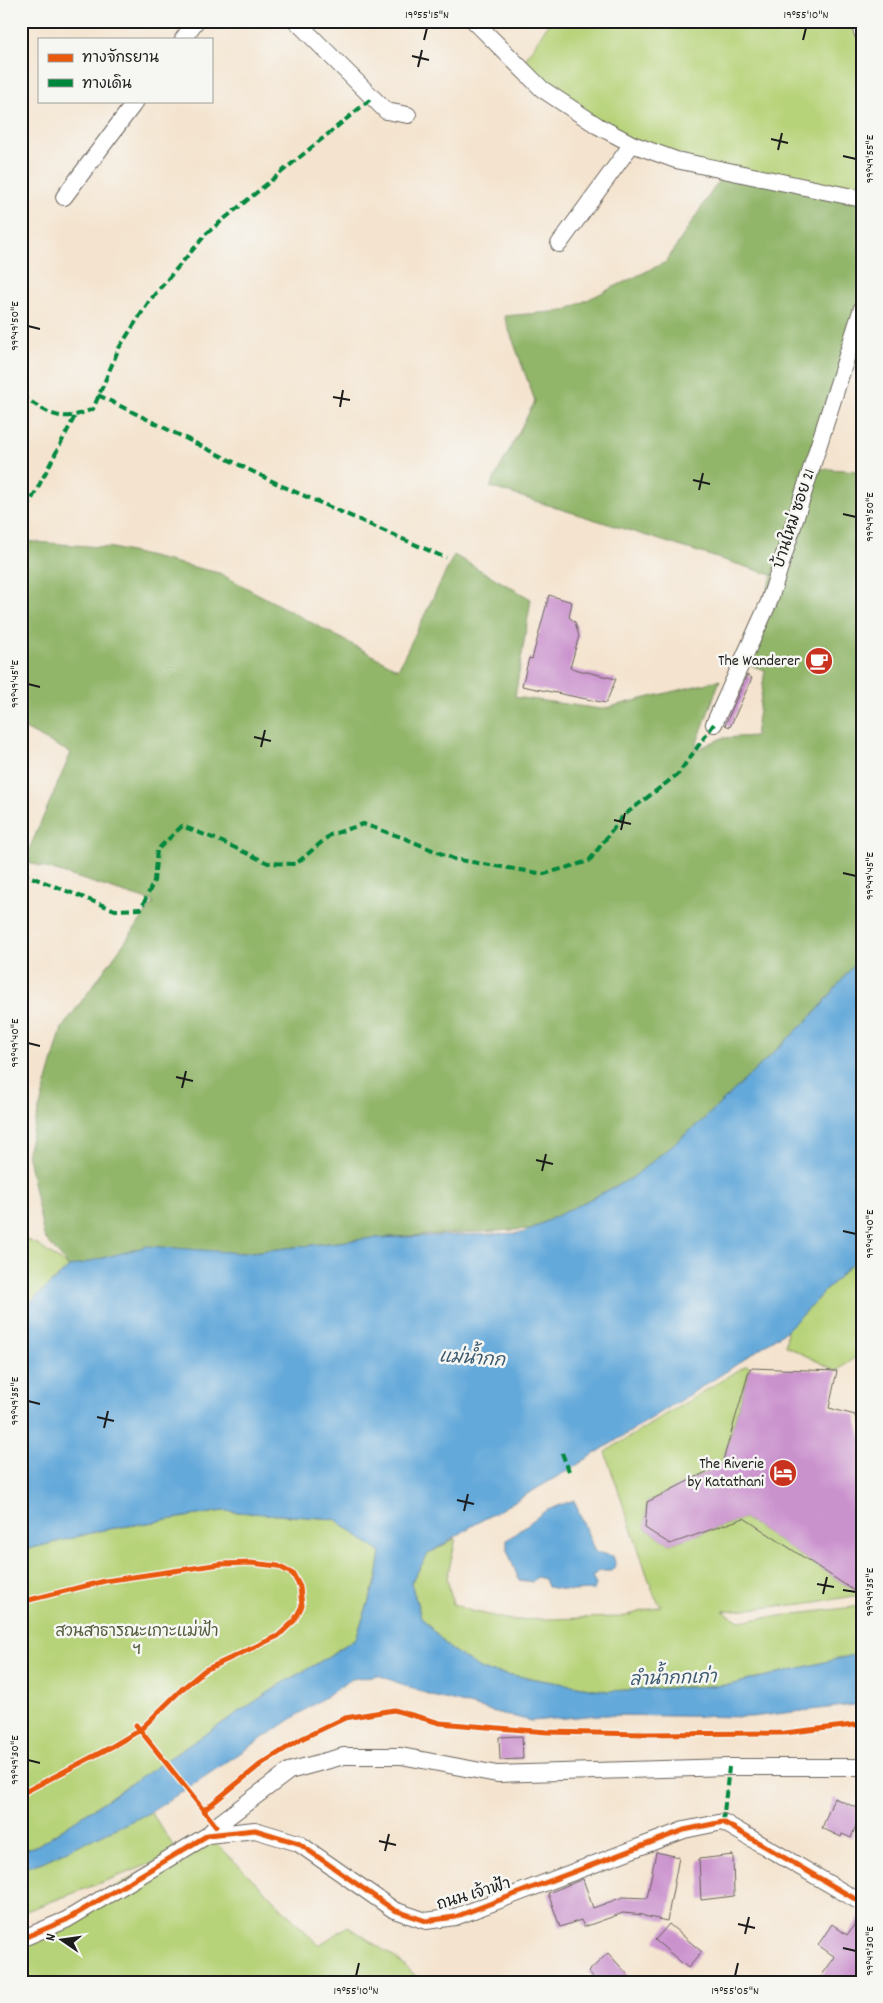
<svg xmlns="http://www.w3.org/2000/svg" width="883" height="2003" font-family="Dekko,'Playpen Sans Thai',sans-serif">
  <rect width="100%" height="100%" fill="#f6f6f2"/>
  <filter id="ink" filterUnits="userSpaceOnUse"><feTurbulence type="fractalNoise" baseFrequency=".02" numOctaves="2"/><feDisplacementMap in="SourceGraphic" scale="10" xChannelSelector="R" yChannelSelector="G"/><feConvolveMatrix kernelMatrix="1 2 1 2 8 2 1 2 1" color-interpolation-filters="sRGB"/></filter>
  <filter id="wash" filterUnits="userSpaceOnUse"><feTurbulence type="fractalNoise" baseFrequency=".0096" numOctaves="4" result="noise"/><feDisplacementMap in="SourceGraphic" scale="20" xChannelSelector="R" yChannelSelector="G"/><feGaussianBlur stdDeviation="1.12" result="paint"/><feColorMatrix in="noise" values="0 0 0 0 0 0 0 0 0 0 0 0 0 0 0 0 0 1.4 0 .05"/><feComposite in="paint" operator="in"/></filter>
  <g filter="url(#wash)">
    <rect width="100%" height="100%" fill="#f4e4cf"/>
    <path fill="#b7d379" stroke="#6a784a" d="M550,21H860L862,32V199L676,160L598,126L520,68Z
      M21,1238L35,1243L69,1267L21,1311Z
      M862,1253V1352L837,1371L786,1346L787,1330Z
      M747,1365L750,1368L722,1464L647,1502L645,1528L670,1544L744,1518L861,1595L803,1604L723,1611L739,1621L862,1606V1653L729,1685L607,1691L481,1670L449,1648L421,1617L411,1583L428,1554L456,1538L447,1578L453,1604L471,1611L511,1620L621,1617L661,1606L654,1595L605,1452Z
      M223,1511L335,1519L381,1553L377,1578L356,1638L318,1663L286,1681L38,1845L21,1851V1551L103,1530Z
      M151,1812L178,1853L208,1835L319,1945L348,1926L395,1958L423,1982H21V1938L174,1855L21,1913V1869L42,1862Z"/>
    <path fill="#91b569" stroke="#566842" d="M725,171L862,199V306L775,576L490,487L535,401L504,316L564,311L666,262Z
      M811,468L862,471V955L817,1011L703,1120L632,1178L531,1229L373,1238L243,1253L139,1249L69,1267L44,1237L27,1152L62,1028L154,902L24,861L71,753L21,727V541L113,548L219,573L398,669L454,555L531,599L515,697L601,709L720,680L694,751L722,738L755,736L765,670L741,662Z"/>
    <path fill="#64a9da" stroke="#40627b" d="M862,955V1253L787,1330L727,1371L572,1468L472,1526L428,1554L411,1583L421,1617L449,1648L481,1670L607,1691L729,1685L862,1653V1704L751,1717L599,1715L531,1721L433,1696L378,1675L352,1679L151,1812L42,1862L21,1869V1851L38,1845L286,1681L318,1663L356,1638L377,1578L381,1553L335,1519L223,1511L103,1530L21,1551V1311L69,1267L148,1246L243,1253L373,1238L522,1233L531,1229L632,1178L703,1120L817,1011Z
      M574,1500L595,1552L613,1556C616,1563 616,1566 611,1571H600L592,1576L596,1585L594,1590L571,1591L548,1587L545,1579L537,1577L532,1582L519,1580L507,1550V1540L545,1511Z"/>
    <g id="blocks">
      <path fill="#ca92cd" d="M549,595L572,602L569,617L575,622L579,636L570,668L616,679L606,703L522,686L529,658L532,659Z
        M747,675L752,678L730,727L725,725Z
        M750,1368L837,1371L829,1408L855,1415L862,1440V1596L744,1518L670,1544L645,1528L647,1502L722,1464Z
        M522,1736L523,1759L500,1760L499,1737Z
        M834,1798L862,1810L851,1838L842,1834L841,1837L822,1828Z
        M656,1852L679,1857L667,1921L644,1916V1915L623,1913L584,1927L581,1920L560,1927L548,1893L583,1879L593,1908L623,1897L647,1898Z
        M733,1855L734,1896L701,1900L699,1859Z
        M862,1914V1982H817L835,1957L818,1945L832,1924L847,1935Z
        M669,1924L702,1952L688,1968L655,1940Z
        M608,1953L628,1975L620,1982H597L588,1972Z"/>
    </g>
  </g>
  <g filter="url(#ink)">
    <use href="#blocks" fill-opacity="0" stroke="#68625b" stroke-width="1"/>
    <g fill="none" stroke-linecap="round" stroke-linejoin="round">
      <defs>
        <path id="minor" d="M296,21L386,111L408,115
          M474,21L542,89L598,126L632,144L676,160L862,199
          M860,21L862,32
          M183,39L196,21
          M64,197L136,101
          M559,244L632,144
          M714,724L769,602L862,308
          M208,1835L216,1826L289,1771L344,1756H401L497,1774L729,1767H862
          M21,1939L66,1920L208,1835L255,1830L298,1843L394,1910L426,1921L455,1917L684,1830L723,1822L862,1903"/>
      </defs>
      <use href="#minor" stroke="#68625b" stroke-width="18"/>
      <use href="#minor" stroke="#fff" stroke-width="16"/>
      <path stroke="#00873e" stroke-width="4" stroke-dasharray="8 4" stroke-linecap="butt" d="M98,395L282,486L446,558
        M21,396C52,414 57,424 93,409L119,348L150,300L207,233L372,98
        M21,520L75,416
        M21,873L115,910L141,909L154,881L157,850L182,826L218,840L268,863L296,864L330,835L363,824L404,838L454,859L544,874L589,861L623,816L678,774L714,724
        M562,1453L569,1471
        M723,1822L729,1767"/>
      <defs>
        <path id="cycleway" d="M21,1602L105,1581L221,1564L251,1563L278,1566L293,1574L300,1587L302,1606L294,1621L278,1636L205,1670L182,1689L140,1730L113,1746L21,1794
          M136,1725L216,1826
          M203,1811L261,1764L301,1739L345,1718L394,1710L440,1723L547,1732L644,1734L784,1733L862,1724
          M21,1939L66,1920L208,1835L255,1830L298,1843L394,1910L426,1921L455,1917L684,1830L723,1822L862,1903"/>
      </defs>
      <use href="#cycleway" stroke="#f6f6f2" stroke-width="8"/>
      <use href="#cycleway" stroke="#e8590c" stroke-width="5"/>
    </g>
  </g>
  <path fill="none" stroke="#1c1c1c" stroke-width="2" d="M424,40L427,28M803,40L806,28M412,56L429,60M418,67L422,50M771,139L788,143M778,150L782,133M843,156L856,159M28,326L40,329M333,397L350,400M340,407L343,390M693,480L710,484M699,490L703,473M843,514L856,517M28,684L40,687M254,737L271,741M261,747L265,730M614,820L631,824M621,830L625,813M843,873L856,876M28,1043L40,1046M176,1077L193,1081M182,1088L186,1071M536,1160L553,1164M542,1171L546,1154M843,1231L856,1234M28,1401L40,1404M97,1417L114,1421M104,1428L108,1411M457,1500L474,1504M464,1511L468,1494M817,1584L834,1587M843,1590L856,1592M823,1594L827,1577M28,1760L40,1763M379,1841L396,1845M385,1851L389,1834M738,1924L755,1928M745,1934L749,1917M843,1948L856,1951M356,1976L359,1963M735,1976L738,1963"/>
  <defs>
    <symbol id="cafe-disc" viewBox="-11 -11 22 22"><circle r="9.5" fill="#c8321e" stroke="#f6f6f2"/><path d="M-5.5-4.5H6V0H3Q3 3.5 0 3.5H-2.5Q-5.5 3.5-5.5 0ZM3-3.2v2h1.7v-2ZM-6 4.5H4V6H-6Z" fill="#fff"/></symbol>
    <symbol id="hotel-disc" viewBox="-11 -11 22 22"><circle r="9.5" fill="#c8321e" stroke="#f6f6f2"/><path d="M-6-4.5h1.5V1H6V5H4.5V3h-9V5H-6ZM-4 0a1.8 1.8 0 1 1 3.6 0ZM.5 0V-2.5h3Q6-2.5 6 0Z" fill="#fff"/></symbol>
  </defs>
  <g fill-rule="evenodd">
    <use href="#cafe-disc" x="803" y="645" width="32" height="32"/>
    <use href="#hotel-disc" x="767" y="1457" width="32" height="32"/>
  </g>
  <g text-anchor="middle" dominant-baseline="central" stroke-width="5" stroke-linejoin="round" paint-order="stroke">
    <g font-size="16" fill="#1c1c1c" stroke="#f6f6f2">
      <text transform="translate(795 519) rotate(-72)">บ้านใหม่ ซอย 21</text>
      <text transform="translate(474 1895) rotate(-17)">ถนน เจ้าฟ้า</text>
    </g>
    <g font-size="16" fill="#1c1c1c" stroke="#f6f6f2" text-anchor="end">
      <text x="800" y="661">The Wanderer</text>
      <text x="764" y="1464">The Riverie<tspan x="764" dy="18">by Katathani</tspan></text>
    </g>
    <g font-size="16" fill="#525c3d" stroke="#f6f6f2">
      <text x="137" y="1632">สวนสาธารณะเกาะแม่ฟ้า<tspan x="137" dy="18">ฯ</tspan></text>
    </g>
    <g font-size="18" font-style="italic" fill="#3c5b71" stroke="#f6f6f2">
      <text transform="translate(472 1360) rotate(4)">แม่น้ำกก</text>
      <text transform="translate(673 1680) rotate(-2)">ลำน้ำกกเก่า</text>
    </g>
  </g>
  <rect width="883" height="2003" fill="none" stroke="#f6f6f2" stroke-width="55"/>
  <rect x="38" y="38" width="175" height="65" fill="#f6f6f2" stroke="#9f9f9c"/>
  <rect x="48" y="54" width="25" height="8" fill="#e8590c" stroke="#9f9f9c"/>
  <text x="82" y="62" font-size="15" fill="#1c1c1c">ทางจักรยาน</text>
  <rect x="48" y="79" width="25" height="8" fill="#00873e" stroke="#9f9f9c"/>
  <text x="82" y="88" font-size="15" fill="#1c1c1c">ทางเดิน</text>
  <g transform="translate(62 1940) rotate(283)" stroke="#f6f6f2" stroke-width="4" paint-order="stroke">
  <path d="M0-4L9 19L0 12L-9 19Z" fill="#1c1c1c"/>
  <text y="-8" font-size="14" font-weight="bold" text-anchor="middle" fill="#1c1c1c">N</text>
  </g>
  <rect x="28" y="28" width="828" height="1948" fill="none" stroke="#1c1c1c" stroke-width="2"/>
  <g font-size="12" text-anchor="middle" fill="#1c1c1c">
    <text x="427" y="18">19°55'15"N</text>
    <text x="806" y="18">19°55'10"N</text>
    <text transform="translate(869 159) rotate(-90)" y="4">99°49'55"E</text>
    <text transform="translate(14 326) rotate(-90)" y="4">99°49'50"E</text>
    <text transform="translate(869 517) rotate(-90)" y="4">99°49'50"E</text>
    <text transform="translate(14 684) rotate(-90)" y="4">99°49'45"E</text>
    <text transform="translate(869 876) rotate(-90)" y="4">99°49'45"E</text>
    <text transform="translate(14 1043) rotate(-90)" y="4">99°49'40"E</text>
    <text transform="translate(869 1234) rotate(-90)" y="4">99°49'40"E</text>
    <text transform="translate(14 1401) rotate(-90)" y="4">99°49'35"E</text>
    <text transform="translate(869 1592) rotate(-90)" y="4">99°49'35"E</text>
    <text transform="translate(14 1760) rotate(-90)" y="4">99°49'30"E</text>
    <text transform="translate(869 1951) rotate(-90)" y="4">99°49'30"E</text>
    <text x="356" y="1994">19°55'10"N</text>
    <text x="735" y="1994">19°55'05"N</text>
  </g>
</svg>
